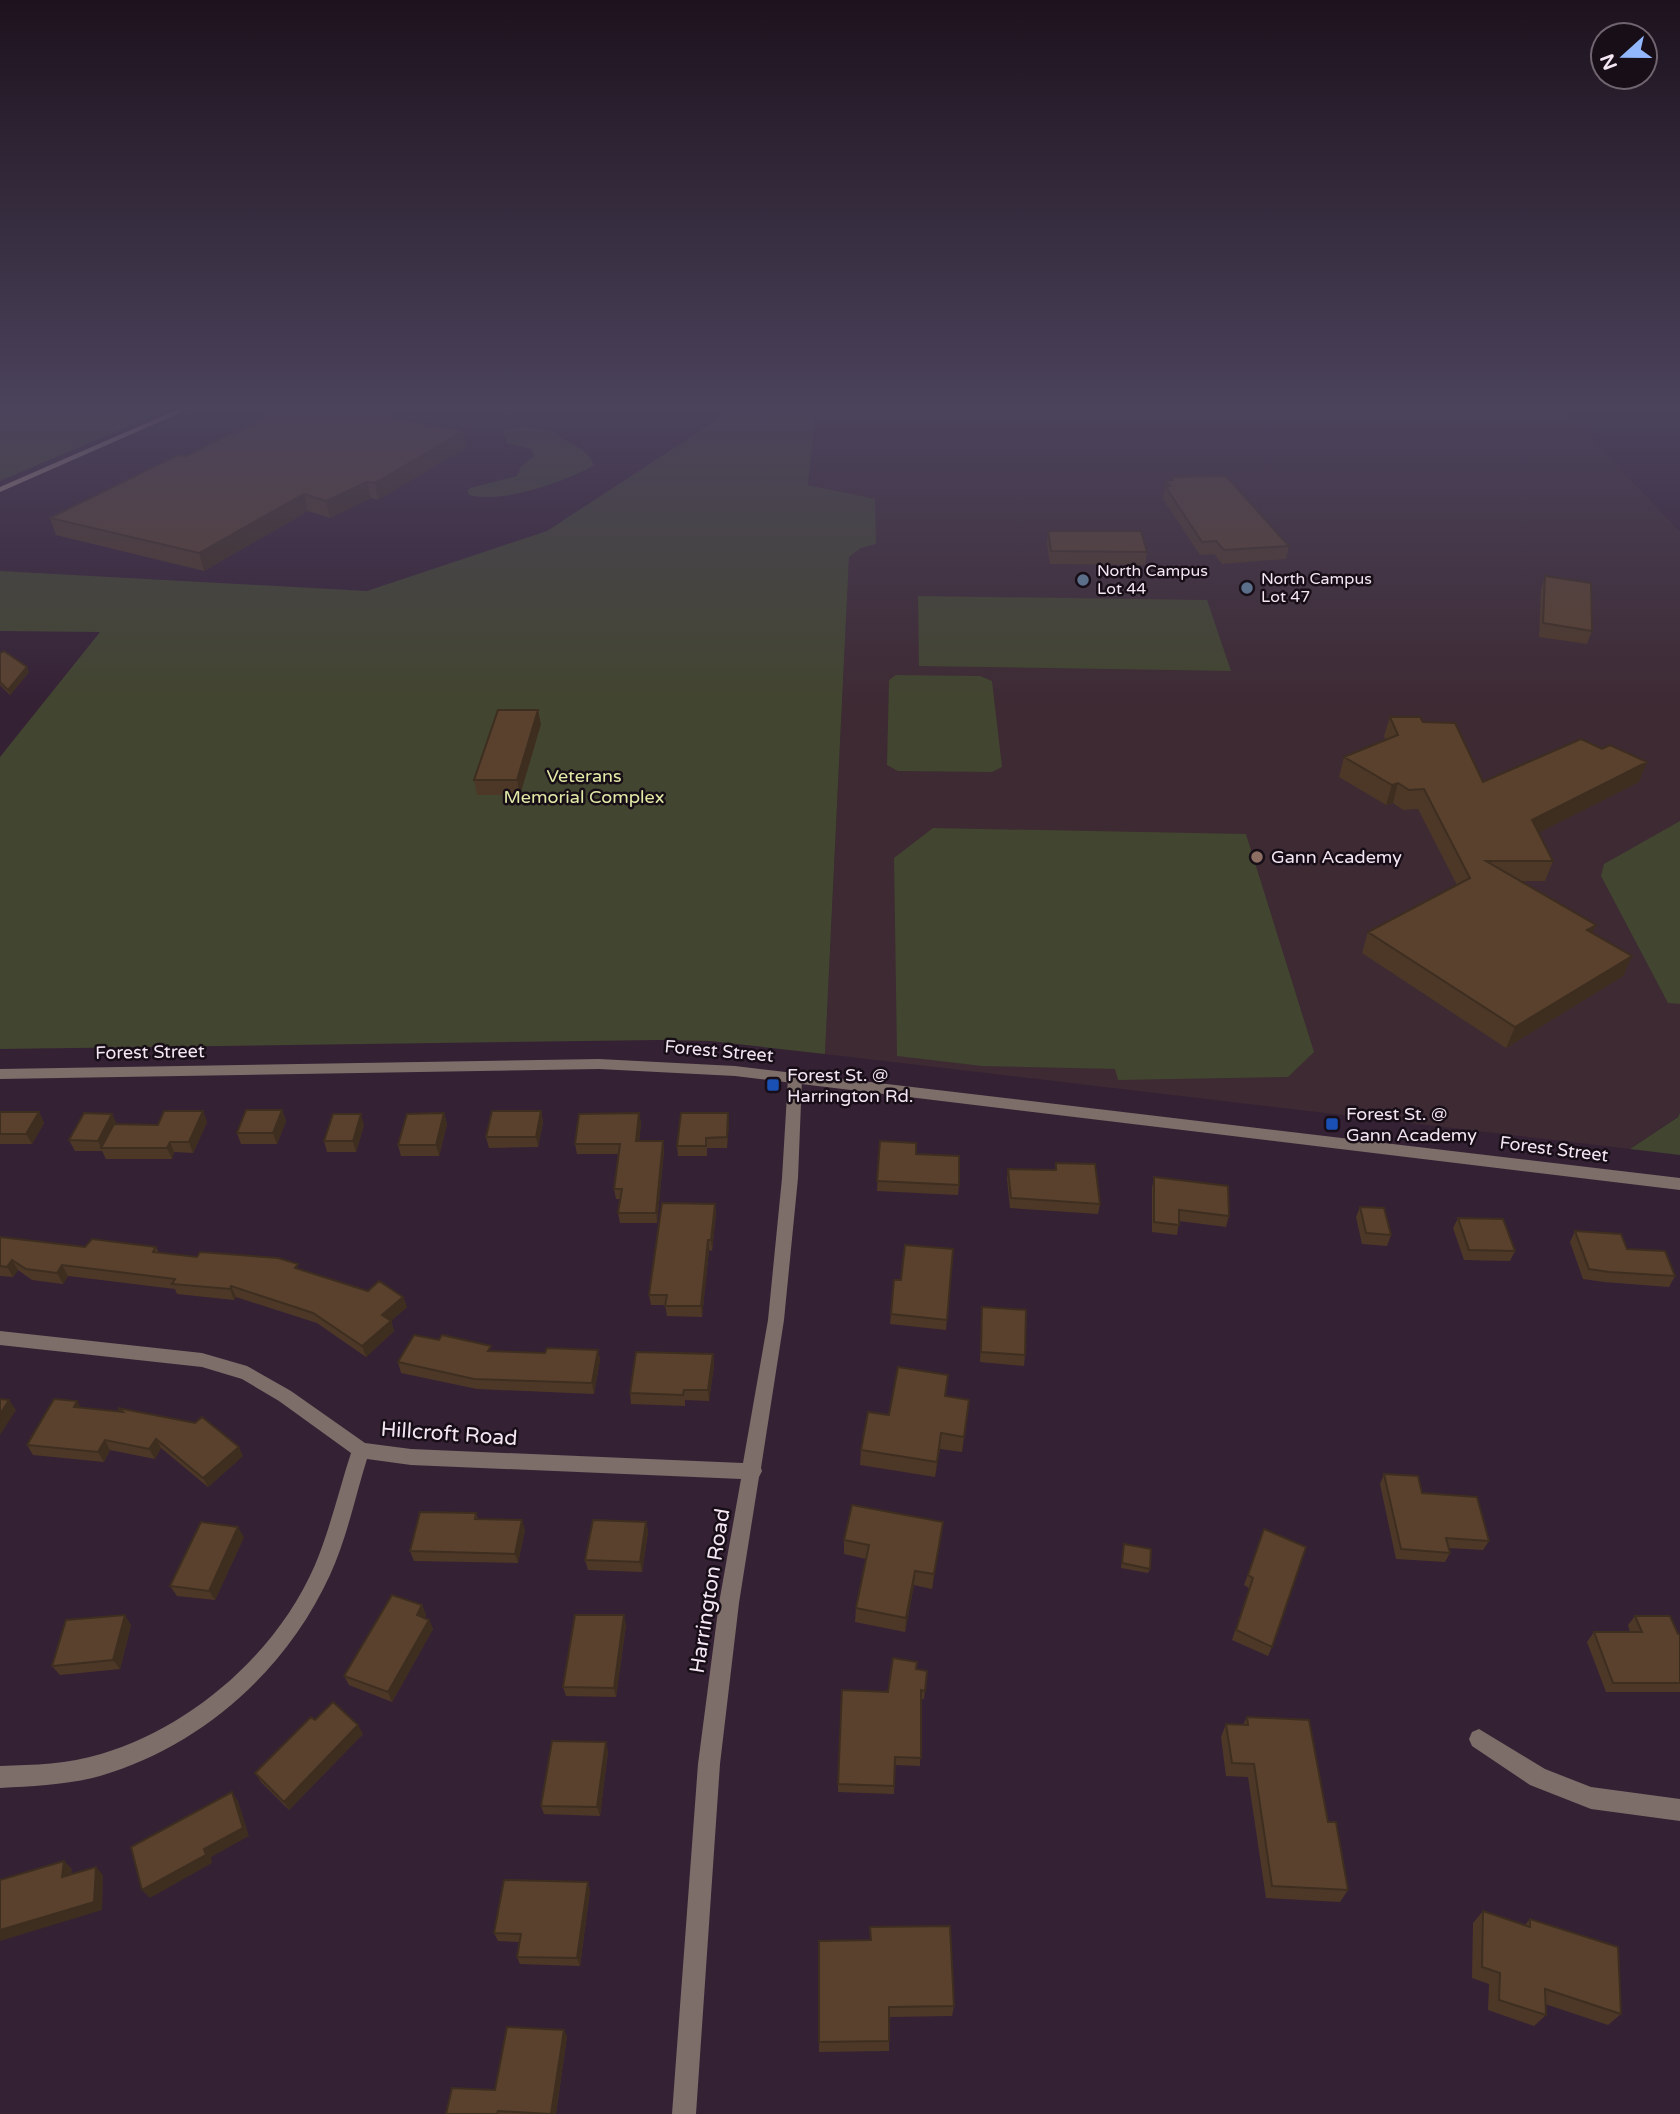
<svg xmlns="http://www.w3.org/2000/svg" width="1680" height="2114" font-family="'Varela Round',sans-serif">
  <rect width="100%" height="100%" fill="#352134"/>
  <path fill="#3d2a33" d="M816,408H1563L1680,532V1115L1630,1149L825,1054L849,557L861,548L876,544L808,485Z"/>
  <path fill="#42452f" d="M0,408H171L0,481Z
    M735,408H816L808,485L875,499L876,544L861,548L849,557L825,1054L710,1041L659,1040L0,1049V757L100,632L0,631V571L367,591L547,531Z
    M523,427L553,431C567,444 586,446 594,465C566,482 501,504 469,495L467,491L470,488L517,476L521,467L534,456L531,449L507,443L503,430Z
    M918,596L1207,600L1231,671L919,666Z
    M896,675L980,676L992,681L1002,767L992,772L898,771L887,765L889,680Z
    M1680,821V1004L1668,1003L1601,876L1604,864Z
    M933,828L1246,834L1314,1052L1288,1077L1118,1080L1115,1069L982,1066L897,1056L894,858Z
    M1680,1113V1155L1630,1149L1678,1117Z"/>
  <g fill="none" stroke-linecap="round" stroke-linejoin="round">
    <path fill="#7d6e69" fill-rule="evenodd" d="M795,1073L802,1078L798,1178L784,1320L761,1468L762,1471L759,1477L739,1603L720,1764L696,2114H672L698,1764L719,1603L741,1479L411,1465L367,1459C355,1497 347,1538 330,1575C286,1671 202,1746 100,1776C67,1785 34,1786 0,1788V1766C34,1765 68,1764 101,1754C192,1727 277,1653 315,1565C330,1529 339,1490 351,1453L279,1401L242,1379L202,1367L0,1345V1331L202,1353L247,1366L291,1391L365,1443L411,1449L743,1463L768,1320L782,1178L788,1078Z
      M1479,1729L1545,1769L1591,1787L1680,1799V1821L1591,1809L1530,1785L1472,1746L1469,1739L1472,1732Z"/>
    <path fill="#7d6e69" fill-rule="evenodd" d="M599,1059L735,1066L1680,1178V1190L735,1076L599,1069L0,1079V1069Z"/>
    <path fill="#ac948e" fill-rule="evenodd" d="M181,408H191L0,492V487Z"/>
  </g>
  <path fill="#4d3828" d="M467,447L378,500L371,498L330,518L308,511L204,571L56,535L50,518L186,456Z
    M1171,477L1289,546L1286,559L1222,564L1214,554L1200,555L1163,499L1166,481L1171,480Z
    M1048,531L1147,552L1145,565L1050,564L1047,544Z
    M1545,576L1592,631L1587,644L1539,637L1541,590Z
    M0,653L29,672L10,695L0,685Z
    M1390,717L1423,722L1483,782H1639L1538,833L1553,861L1545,881H1520L1596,925L1592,933L1632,956L1623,976L1506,1048L1362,953L1368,932L1457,885L1418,809L1403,810L1393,803L1386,805L1339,777L1344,757L1386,740L1384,736Z
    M541,724L520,795H477L474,780Z
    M282,1110L286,1121L277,1144H241L237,1133Z
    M541,1111L543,1122L538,1147L489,1148L486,1137Z
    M0,1112H39L44,1123L32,1144H0Z
    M444,1113L447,1124L439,1156H401L398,1145Z
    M639,1113L641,1123L639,1141H663L664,1151L657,1223H620L618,1213L620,1199H616L614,1189L619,1154H577L575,1144Z
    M207,1122L193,1153L174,1152L172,1159H106L102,1151H75L69,1140L117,1124L158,1125Z
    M729,1123L727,1148H707V1156H678L677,1146Z
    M364,1125L356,1152H327L324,1141Z
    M880,1141L916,1154L959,1185L958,1195L877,1191Z
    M1056,1163L1100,1204L1098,1214L1010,1208L1007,1179L1008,1169L1055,1170Z
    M1154,1177L1229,1216L1226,1227L1179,1221L1177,1235L1152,1232V1188Z
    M715,1204L716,1214L712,1251L709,1250L702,1317L667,1316L665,1305H651L649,1295Z
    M1360,1207L1391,1235L1387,1246L1362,1244L1356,1217Z
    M1458,1218L1515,1251L1510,1261L1464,1260L1453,1228Z
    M1575,1231L1627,1249L1675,1276L1669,1287L1604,1282L1583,1279L1570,1242Z
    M0,1237L85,1247H156L159,1253L300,1270L368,1291L403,1297L407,1307L391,1321L394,1331L366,1357L317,1323L236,1297L234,1300L177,1294L175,1289L68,1276L63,1284L32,1280L18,1270L13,1277L0,1276Z
    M953,1249L946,1330L890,1324L891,1314L901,1280Z
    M982,1307L1025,1355L1024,1366L980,1362Z
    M598,1350L600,1360L594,1394L477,1389L401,1373L398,1362L492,1351L545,1353Z
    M713,1354L714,1365L709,1401L685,1400V1406L631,1404L630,1393Z
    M946,1396L969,1400L962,1452L940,1449L935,1477L860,1465L861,1450L889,1415Z
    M81,1408L120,1412L118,1408L243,1456L208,1487L161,1448L155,1459L110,1450L104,1462L33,1455L27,1445Z
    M1384,1474L1422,1493L1489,1541L1483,1550L1449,1548L1450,1553L1445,1562L1396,1559L1380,1484Z
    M476,1513L478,1519L525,1530L518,1563L414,1561L410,1551Z
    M646,1522L648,1532L642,1572L588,1570L585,1560Z
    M943,1522L941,1537L932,1589L914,1585L905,1632L855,1622L856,1608L866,1559L844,1554V1540Z
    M1264,1529L1272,1647L1268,1656L1232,1640L1249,1588L1244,1585Z
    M244,1537L215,1600L177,1596L170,1586Z
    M1124,1544L1150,1569L1148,1573L1121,1568Z
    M422,1605L426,1615L424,1618L429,1620L433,1629L392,1702L349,1685L344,1676Z
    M1635,1616L1680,1634V1692H1606L1587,1642L1594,1632H1630L1628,1625Z
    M131,1625L120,1669L60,1675L52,1666Z
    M626,1625L616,1697L566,1696L563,1687Z
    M917,1669L927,1671L924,1699H921L920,1766L895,1765L894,1794L838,1792V1784L888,1692Z
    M1247,1717L1328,1822L1348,1890L1340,1902L1266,1898L1248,1777L1226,1776L1221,1737L1226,1724L1243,1725Z
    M315,1720L363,1734L289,1810L261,1782L255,1773Z
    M608,1751L600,1816L544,1814L541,1806Z
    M590,1890L580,1966L520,1964L517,1957L519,1942L498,1941L494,1933Z
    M1483,1911L1525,1925L1530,1919L1621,2014L1608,2025L1545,2004L1546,2015L1534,2026L1488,2010L1489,1984L1472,1978L1473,1923Z
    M870,1927L954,2006L952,2016L889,2017V2051L819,2052V2042L870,1940Z
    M567,2036L556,2114H446L495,2090Z"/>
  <path fill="#3e2e20" d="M464,431L467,447L378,500L375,483Z
    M367,482L371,498L330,518L326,501Z
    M304,494L308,511L204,571L199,553Z
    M27,667L29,672L10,695L8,690Z
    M538,710L541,724L520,795L517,780Z
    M1647,762L1639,782L1524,840L1532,820Z
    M1398,783L1393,803L1386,805L1392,785Z
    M1596,925L1587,945V930Z
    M1632,956L1623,976L1506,1048L1515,1027Z
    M282,1110L286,1121L277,1144L273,1133Z
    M203,1111L207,1122L193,1153L189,1142Z
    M541,1111L543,1122L538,1147L536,1137Z
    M39,1112L44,1123L32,1144L26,1134Z
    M444,1113L447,1124L439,1156L436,1145Z
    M639,1113L641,1123L638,1151L636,1141Z
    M728,1113L729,1123L727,1148V1137Z
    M112,1114L117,1124L101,1148L98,1141Z
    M361,1114L364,1125L356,1152L353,1141Z
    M663,1141L664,1151L657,1223L656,1213Z
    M170,1142L174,1152L172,1159L167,1148Z
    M715,1204L716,1214L712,1251L711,1240Z
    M708,1240L709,1250L702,1317L701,1306Z
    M12,1260L18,1270L13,1277L7,1267Z
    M62,1265L68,1276L63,1284L57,1273Z
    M231,1286L236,1297L234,1300L230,1289Z
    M403,1297L407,1307L391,1321L394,1331L366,1357L362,1346L382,1315Z
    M598,1350L600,1360L594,1394L592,1383Z
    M713,1354L714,1365L709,1401L708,1390Z
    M9,1400L16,1410L0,1435V1414Z
    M77,1401L83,1411L74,1407Z
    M941,1433L940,1449L935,1477L937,1462Z
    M156,1439L161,1448L155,1459L149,1449Z
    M105,1440L110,1450L104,1462L98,1452Z
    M239,1447L243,1456L208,1487L203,1478Z
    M522,1520L525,1530L518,1563L515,1554Z
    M646,1522L648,1532L642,1572L640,1562Z
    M943,1522L941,1537L932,1589L934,1574Z
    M238,1527L244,1537L215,1600L209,1591Z
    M915,1571L914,1585L905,1632L906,1618Z
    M422,1605L426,1615L421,1625L417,1615Z
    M125,1615L131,1625L120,1669L113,1660Z
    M624,1615L626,1625L616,1697L614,1688Z
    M429,1620L433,1629L392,1702L388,1692Z
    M358,1725L363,1734L289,1810L284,1802Z
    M606,1742L608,1751L600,1816L597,1807Z
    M232,1792L238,1801L249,1836L211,1857L212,1863L150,1898L142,1890L204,1849Z
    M64,1861L72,1869L70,1885L62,1877Z
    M96,1867L103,1875L102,1910L0,1941V1930Z
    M588,1882L590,1890L580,1966L577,1958Z
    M564,2030L567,2036L556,2114H552Z"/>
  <path fill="#59412e" stroke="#3e2e20" stroke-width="2" d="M284,408H345L464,431L375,483L367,482L326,501L304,494L199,553L50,518L178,455L186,456Z
    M1226,476L1289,546L1224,550L1216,541L1202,542L1165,486H1170L1166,481L1173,480L1171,477Z
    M1048,531H1141L1147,552L1051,551Z
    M1545,576L1591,583L1592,631L1543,623Z
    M4,651L27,667L8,690L0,682V653Z
    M498,710H538L517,780H474Z
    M1390,717H1420L1423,722L1455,723L1483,782L1581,739L1602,749L1610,745L1647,762L1532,820L1553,861H1486L1596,925L1587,930L1632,956L1515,1027L1368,932L1470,878L1424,789L1409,790L1398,783L1392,785L1344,757L1398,735Z
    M246,1110H282L273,1133H237Z
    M164,1111H203L189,1142H170L167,1148H101L114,1124L158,1125Z
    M492,1111H541L536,1137H486Z
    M0,1112H39L26,1134H0Z
    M84,1113L112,1114L98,1141L69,1140Z
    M444,1113L436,1145H398L407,1114Z
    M639,1113L636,1141H663L656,1213H618L622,1189H614L620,1144H575L579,1114Z
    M681,1113H728L727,1137L706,1138V1146H677Z
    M333,1114H361L353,1141H324Z
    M880,1141L916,1143V1154L959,1156V1185L877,1181Z
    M1056,1163L1095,1164L1100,1204L1011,1198L1008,1169L1056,1170Z
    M1154,1177L1228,1186L1229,1216L1179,1210V1225L1154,1222Z
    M662,1203L715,1204L711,1240H708L701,1306H665L667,1295H649Z
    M1360,1207L1384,1208L1391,1235L1366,1233Z
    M1458,1218L1503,1219L1515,1251L1469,1250Z
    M1575,1231L1621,1234L1627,1249L1665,1251L1675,1276L1609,1272L1589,1269Z
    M0,1237L85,1247L92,1239L156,1247L153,1252L197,1257L200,1252L278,1258L298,1264L295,1268L368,1291L379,1281L403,1297L382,1315L391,1321L362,1346L313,1313L231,1286L230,1289L172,1284L175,1279L62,1265L57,1273L26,1269L12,1260L7,1267L0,1266Z
    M905,1245L953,1249L947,1320L891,1314L894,1280H901Z
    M982,1307L1026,1310L1025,1355L981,1352Z
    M414,1335L439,1340L442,1335L491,1346L488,1351L545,1353L547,1348L598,1350L592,1383L474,1379L398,1362Z
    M636,1352L713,1354L708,1390H684L683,1395L630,1393Z
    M898,1367L948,1375L945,1396L969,1400L964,1437L941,1433L937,1462L861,1450L868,1412L889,1415Z
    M0,1399L9,1400L0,1414Z
    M54,1399L77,1401L74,1407L123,1412L118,1408L195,1423L202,1417L239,1447L203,1478L156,1439L149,1449L105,1440L98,1452L27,1445Z
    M1384,1474L1418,1476L1422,1493L1477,1497L1489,1541L1446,1538L1450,1553L1401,1549Z
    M852,1505L943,1522L934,1574L915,1571L906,1618L856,1608L869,1545L844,1540Z
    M420,1512L476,1513L475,1519L522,1520L515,1554L410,1551Z
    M593,1520L646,1522L640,1562L585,1560Z
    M201,1522L238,1527L209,1591L170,1586Z
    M1264,1529L1306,1547L1272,1647L1236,1630L1253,1578L1248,1575Z
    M1124,1544L1151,1549L1150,1569L1122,1563Z
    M392,1595L422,1605L417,1615L429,1620L388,1692L344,1676Z
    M125,1615L113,1660L52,1666L66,1620Z
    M575,1615H624L614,1688L563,1687Z
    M1635,1616H1670L1678,1634H1680V1683H1613L1594,1632H1642Z
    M893,1658L917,1662L916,1669L927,1671L925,1691L921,1690V1758L895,1757L894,1786L838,1784L842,1690L888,1692Z
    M333,1702L358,1725L284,1802L255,1773L311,1717L315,1720Z
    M1247,1717L1309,1720L1328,1822H1336L1348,1890L1272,1886L1254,1764L1232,1763L1226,1724L1248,1725Z
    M552,1741L606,1742L597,1807L541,1806Z
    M232,1792L243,1828L204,1849L206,1855L142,1890L131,1847Z
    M64,1861L62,1877L96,1867L94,1902L0,1930V1880Z
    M504,1880L588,1882L577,1958L517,1957L521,1934L494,1933Z
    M1483,1911L1530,1927V1919L1618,1947L1621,2014L1545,1989L1546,2015L1499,2000L1500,1973L1482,1967Z
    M950,1926L954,2006L889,2007V2041L819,2042V1941L871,1940L870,1927Z
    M507,2027L564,2030L551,2114L498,2111L497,2114H446L452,2088L495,2090Z"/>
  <linearGradient id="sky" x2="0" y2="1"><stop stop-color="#1d121d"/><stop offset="0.58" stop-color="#4b435c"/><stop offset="1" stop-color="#4b435c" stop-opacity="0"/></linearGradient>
  <rect width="1680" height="704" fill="url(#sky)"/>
  <g fill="#5c6f8a" stroke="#170e17" stroke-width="2.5">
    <circle cx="1083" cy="580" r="7"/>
    <circle cx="1247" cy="588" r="7"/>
  </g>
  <circle fill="#8d6e63" stroke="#170e17" stroke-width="2.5" cx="1257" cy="857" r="7"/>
  <g fill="#1a4fb4" stroke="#170e17" stroke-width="2.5">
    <rect x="766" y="1078" width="14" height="14" rx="3.5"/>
    <rect x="1325" y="1117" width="14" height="14" rx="3.5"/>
  </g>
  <g text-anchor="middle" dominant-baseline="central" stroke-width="5" stroke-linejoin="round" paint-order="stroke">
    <g font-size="16" fill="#f4e6f3" stroke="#170e17" text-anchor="start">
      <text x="1097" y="571">North Campus<tspan x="1097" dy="18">Lot 44</tspan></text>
      <text x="1261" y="579">North Campus<tspan x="1261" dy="18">Lot 47</tspan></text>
    </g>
    <g font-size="18" fill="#e2eaa6" stroke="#170e17">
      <text x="584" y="776">Veterans<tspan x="584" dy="21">Memorial Complex</tspan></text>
    </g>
    <g font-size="18" fill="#f4e6f3" stroke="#170e17" text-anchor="start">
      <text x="1271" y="857">Gann Academy</text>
      <text x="787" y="1075">Forest St. @<tspan x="787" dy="21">Harrington Rd.</tspan></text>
      <text x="1346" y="1114">Forest St. @<tspan x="1346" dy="21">Gann Academy</tspan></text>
    </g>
    <g font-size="18" fill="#f4e6f3" stroke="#170e17">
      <text transform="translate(719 1051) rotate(5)">Forest Street</text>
      <text transform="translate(150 1052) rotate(-1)">Forest Street</text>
      <text transform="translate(1554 1149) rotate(7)">Forest Street</text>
    </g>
    <g font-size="21" fill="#f4e6f3" stroke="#170e17">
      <text transform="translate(449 1434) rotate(4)">Hillcroft Road</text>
      <text transform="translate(710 1591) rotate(-81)">Harrington Road</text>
    </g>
  </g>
  <g transform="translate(1624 56) rotate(249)"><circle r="33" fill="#170e17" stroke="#6f646f" stroke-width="2"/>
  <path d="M0-5L12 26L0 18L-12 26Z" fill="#93b7fd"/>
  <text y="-10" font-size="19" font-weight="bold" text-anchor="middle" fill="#f4e6f3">N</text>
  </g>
</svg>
